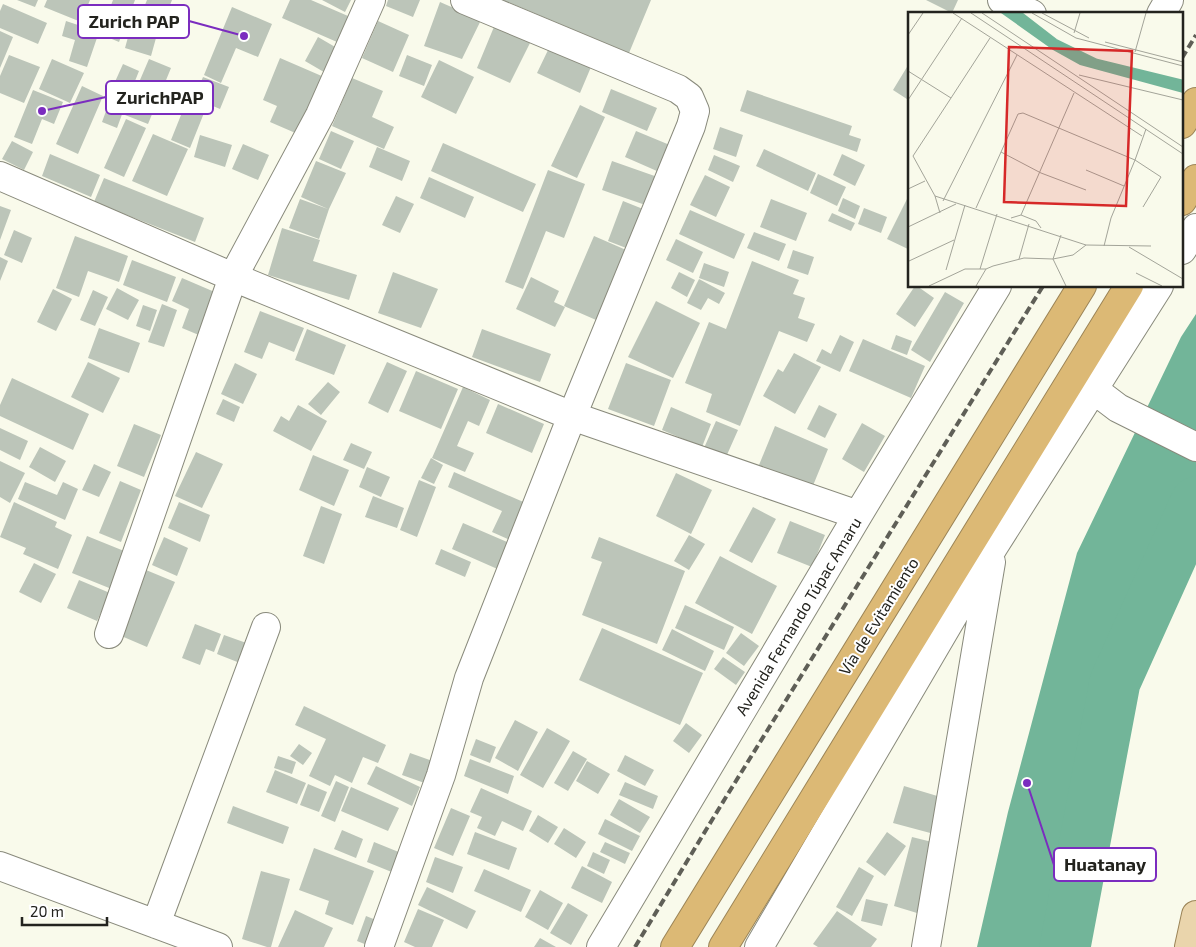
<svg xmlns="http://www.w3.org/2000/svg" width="1196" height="947" font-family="'Exo 2',sans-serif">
  <rect width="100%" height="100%" fill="#f9faeb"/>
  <path fill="#72b599" d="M1196,314V502L1115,682L1065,947H977L1008,812L1077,553L1181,337Z"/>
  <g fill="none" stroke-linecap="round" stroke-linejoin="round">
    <path stroke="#72b599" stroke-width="51" d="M1065,947L1115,682L1196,502"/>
  </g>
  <path fill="#bcc5b9" d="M17,0H38L35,7Z
    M47,0H90L81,22L44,7Z
    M113,0H135L119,42L100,34Z
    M147,0H172L158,35L136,27Z
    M290,0H311L348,16L337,42L282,18Z
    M322,0H351L345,12Z
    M388,0H420L413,17L386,6Z
    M503,0H651L629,53Z
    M926,0H958L952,13Z
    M440,2L481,20L462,59L424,46Z
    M3,4L47,23L38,44L0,28V11Z
    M232,7L272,24L258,57L236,48L221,83L204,75Z
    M66,21L99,32L87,67L69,61L75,40L62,36Z
    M378,21L409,35L393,72L362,58Z
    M496,22L531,41L510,83L477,68Z
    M130,30L156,38L151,56L125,48Z
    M0,31L13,37L0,68Z
    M318,37L342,51L329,75L305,61Z
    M549,48L591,67L580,93L537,73Z
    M9,55L40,67L24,103L0,93V76Z
    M407,55L432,65L424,86L399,76Z
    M280,58L324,77L300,135L270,122L277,106L263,100Z
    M52,59L84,73L70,103L39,89Z
    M149,59L171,68L148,124L125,115Z
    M439,60L474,77L456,114L421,97Z
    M910,62V101L893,90Z
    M123,64L139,71L131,91L114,84Z
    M203,77L229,87L220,109L194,98Z
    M352,78L383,91L372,117L394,127L384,149L332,126Z
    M82,86L103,96L78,154L56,144Z
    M611,89L657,108L647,131L602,112Z
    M33,90L63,102L54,124L42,119L32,144L14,137Z
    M747,90L852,126L849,135L861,139L857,152L740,111Z
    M113,92L128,98L117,128L102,122Z
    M187,100L206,108L190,148L171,140Z
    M580,105L605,117L577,178L551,166Z
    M126,119L146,128L124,177L104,168Z
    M720,127L743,135L736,157L713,149Z
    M331,131L354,141L341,169L319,159Z
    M636,131L677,148L666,175L625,157Z
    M153,134L188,149L167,196L132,181Z
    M200,135L232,145L225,167L194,157Z
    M12,141L33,152L24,170L2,159Z
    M443,143L536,184L523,212L431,171Z
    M243,144L269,155L258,180L232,169Z
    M377,147L410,161L402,181L369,167Z
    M764,149L816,173L808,191L756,166Z
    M50,154L100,175L91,197L42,176Z
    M842,154L865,165L855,186L833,175Z
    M714,155L740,166L733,182L708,170Z
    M316,161L346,173L329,209L319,239L289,228L300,199L328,209L301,197Z
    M612,161L666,180L657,209L602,190Z
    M548,170L585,184L564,238L546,231L523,289L505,282Z
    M818,174L846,187L837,206L810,193Z
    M705,175L730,187L716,217L690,205Z
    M429,177L474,197L465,218L420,198Z
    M104,178L204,218L195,242L94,202Z
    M910,193V250L887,239Z
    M396,196L414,204L400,233L382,225Z
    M843,198L860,206L855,219L838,211Z
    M771,199L807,213L796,241L760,227Z
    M623,201L648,211L634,251L608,241Z
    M0,206L11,210L0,240Z
    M864,208L887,217L881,233L858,224Z
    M690,210L745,234L734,259L679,234Z
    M832,213L855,223L851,231L828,221Z
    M282,228L320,240L313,261L357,275L349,300L268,275Z
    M14,230L32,238L22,263L4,255Z
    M754,232L786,244L779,261L747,248Z
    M75,236L128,256L119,282L88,271L79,297L56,288Z
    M594,236L633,253L603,323L564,306Z
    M676,239L703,252L693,273L666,260Z
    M793,250L814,257L808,275L787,268Z
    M0,257L8,261L0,281Z
    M132,260L176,277L167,302L123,285Z
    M752,261L799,280L793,294L805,298L798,318L815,324L807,342L779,331L740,426L706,412L712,394L685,383L709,322L726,329Z
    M704,263L729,272L724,287L699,278Z
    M393,272L438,289L421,328L378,313Z
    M679,272L695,280L687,297L671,288Z
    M531,277L559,291L554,302L565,307L555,327L516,309Z
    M182,278L224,296L206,338L182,328L189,309L172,301Z
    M699,279L725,293L719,304L708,298L701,310L687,303Z
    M915,286H917L934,298L915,327L896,314Z
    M117,288L139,300L128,320L106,309Z
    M53,289L72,299L56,331L37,322Z
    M93,290L108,297L95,326L80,320Z
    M945,292L964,303L930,362L911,350Z
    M656,301L700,323L673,378L628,357Z
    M162,304L177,310L164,347L148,342Z
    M143,305L157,310L150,331L136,326Z
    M260,311L304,328L294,352L269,342L262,359L244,352Z
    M99,328L140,343L129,373L88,358Z
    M307,329L346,345L334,375L295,360Z
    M482,329L551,354L540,382L472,357Z
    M840,335L854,342L840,372L816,361L822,349L831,354Z
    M896,335L912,341L907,355L891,349Z
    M863,339L925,366L911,398L849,371Z
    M794,353L821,367L795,414L763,396L778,369L783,372Z
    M88,362L120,378L103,413L71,397Z
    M387,362L407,371L388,413L368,403Z
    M235,363L257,374L243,404L221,394Z
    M626,363L671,380L654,426L608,409Z
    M416,371L458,389L441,429L399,411Z
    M12,378L89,414L73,450L0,416V405Z
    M328,382L340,392L321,415L308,404Z
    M463,387L490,400L479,426L468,421L457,446L474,453L465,472L432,458Z
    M223,399L240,407L234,422L216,414Z
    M498,404L544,424L532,453L486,433Z
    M298,405L327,421L311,451L273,431L281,416L289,421Z
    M819,405L837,414L825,438L807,429Z
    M671,407L711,424L702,447L662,430Z
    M716,421L738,430L726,457L704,448Z
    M862,423L885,436L864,472L842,459Z
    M134,424L161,435L144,477L117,466Z
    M775,426L828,449L812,488L759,465Z
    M0,428L28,441L20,460L0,450Z
    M351,443L372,452L364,469L343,460Z
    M40,447L66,461L55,482L29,467Z
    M196,452L223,464L202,508L175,496Z
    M313,455L349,470L334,506L299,490Z
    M431,458L443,465L434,484L421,478Z
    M0,461L25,473L10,503L0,497Z
    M94,464L111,472L99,497L82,490Z
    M367,467L390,477L381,497L359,487Z
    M454,472L528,504L512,541L492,532L502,511L448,487Z
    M676,473L712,490L691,534L656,516Z
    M419,480L436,487L417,537L400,530Z
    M120,481L141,490L121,542L99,533Z
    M25,482L57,495L63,482L78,489L65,520L18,499Z
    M373,496L404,508L397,528L365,517Z
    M14,502L57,522L55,527L72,535L58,569L23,554L26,548L0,537Z
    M179,502L210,515L200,542L168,528Z
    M321,506L342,514L324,564L303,556Z
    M753,507L776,519L752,563L729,551Z
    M790,521L825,535L812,567L777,553Z
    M463,523L512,544L502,571L452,549Z
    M689,535L705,544L689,570L674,561Z
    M87,536L134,555L119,592L72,573Z
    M164,537L188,548L177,576L152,565Z
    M599,537L685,571L657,644L582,615L602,562L591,558Z
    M441,549L471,562L465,577L435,564Z
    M720,556L777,586L752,634L695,603Z
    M34,563L56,574L41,603L19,592Z
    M146,570L175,582L147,647L119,635Z
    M79,580L110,593L97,621L67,608Z
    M685,605L734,627L724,650L675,628Z
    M195,624L221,634L214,652L206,649L200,665L182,658Z
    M602,628L703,673L680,725L579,680Z
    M672,629L714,651L705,671L662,650Z
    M741,633L759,646L744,666L726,653Z
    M224,635L252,645L245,665L217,654Z
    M723,657L745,672L736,685L714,669Z
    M304,706L386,745L378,763L363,757L352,783L335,775L330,786L309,776L326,739L295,725Z
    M515,720L538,732L518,771L495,758Z
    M686,723L702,735L689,753L673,741Z
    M547,728L570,741L543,788L520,775Z
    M476,739L496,747L490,763L470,755Z
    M299,744L312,753L303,765L290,756Z
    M573,751L587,759L568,791L554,783Z
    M410,753L441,764L433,786L402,775Z
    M625,755L654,770L645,786L617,771Z
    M278,756L296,762L292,774L274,768Z
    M470,759L514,776L508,794L464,776Z
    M587,761L610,774L598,794L576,781Z
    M376,766L420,787L412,806L367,784Z
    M275,770L306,783L297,804L266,792Z
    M336,781L349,787L335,822L321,816Z
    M625,782L658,796L653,809L619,795Z
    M308,784L327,792L319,812L300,805Z
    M904,786L944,798L934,834L893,823Z
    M351,787L399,808L388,831L341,811Z
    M481,788L532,811L523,831L502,821L495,836L477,828L482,817L470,812Z
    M619,799L650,817L640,833L610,815Z
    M233,806L289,827L283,844L227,823Z
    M451,808L470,816L453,856L434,848Z
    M538,815L558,827L548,843L529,831Z
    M605,819L640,836L632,851L598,834Z
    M564,828L586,842L576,858L554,844Z
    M342,830L363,839L356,858L334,849Z
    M475,832L517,848L509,870L467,854Z
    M887,832L906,846L885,876L866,862Z
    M912,837L936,843L917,913L894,906Z
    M374,842L411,857L404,877L367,862Z
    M605,842L630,853L625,864L600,852Z
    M314,848L374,871L353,925L325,914L329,901L299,890Z
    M593,852L610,860L604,874L587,866Z
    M435,857L463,867L453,893L426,882Z
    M582,866L612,882L602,903L571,888Z
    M859,867L874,876L852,916L836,907Z
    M484,869L531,890L521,912L474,891Z
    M261,871L290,879L271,947H267L242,939Z
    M427,887L476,911L467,929L418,905Z
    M540,890L563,903L548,930L525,917Z
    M866,899L888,904L882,926L861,921Z
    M568,903L588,915L571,945L550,933Z
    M418,909L444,920L432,947H415L404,942Z
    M295,910L333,928L324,947H278Z
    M837,911L877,939L871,947H818L813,944Z
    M366,916L386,924L372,947L357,941Z
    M540,938L556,947H534Z"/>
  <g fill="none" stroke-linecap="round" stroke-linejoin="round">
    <defs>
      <path id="street" d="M1002,0L1032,14
        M1161,14L1169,0
        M0,176L233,277L572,416L858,515
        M1182,250L1196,228
        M1093,389L1118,408L1196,447
        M109,634L233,277L320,115L371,0
        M0,866L218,947
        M156,924L266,627
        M379,947L441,775L469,678L572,416L691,126L695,111L689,97L678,89L465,0
        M601,947L858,515L997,286
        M759,947L994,546L1159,286
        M926,947L991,562"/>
      <path id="primary" d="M1189,947L1196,915"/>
      <path id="highway" d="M1182,124L1196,102
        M1182,201L1196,179
        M675,947L1082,286
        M723,947L948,580L1129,286"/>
    </defs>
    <use href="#street" stroke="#898a7c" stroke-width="30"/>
    <use href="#primary" stroke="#9b8457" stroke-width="30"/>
    <use href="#highway" stroke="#9b8457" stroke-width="30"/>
    <use href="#street" stroke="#fff" stroke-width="28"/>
    <use href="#primary" stroke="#ead5ac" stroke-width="28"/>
    <use href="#highway" stroke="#dcb975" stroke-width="28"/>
    <path stroke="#5f5f57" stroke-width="4" stroke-dasharray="8 4" stroke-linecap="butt" d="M1182,58L1196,35
      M635,947L726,797L1043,286"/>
  </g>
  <g text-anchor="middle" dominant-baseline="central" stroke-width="4" stroke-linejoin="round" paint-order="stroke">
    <g font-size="16" fill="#23231e" stroke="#fff">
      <text transform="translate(798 616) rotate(-59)">Avenida Fernando Túpac Amaru</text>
      <text transform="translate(878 616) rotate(-58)">Vía de Evitamiento</text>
    </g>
  </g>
  <g transform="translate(908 12)">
    <rect width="275" height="275" fill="#f9faeb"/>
    <path d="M93,1H113L148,28L189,48L275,69V81L172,53L145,38Z" fill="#72b599"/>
    <path fill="none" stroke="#72b599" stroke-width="2.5" d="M113,1L148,28L189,48L275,69"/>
    <path fill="none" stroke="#a3a499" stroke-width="1" d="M45,1L234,124M63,1L275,142M74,1L275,135M124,1L168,26L275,54M134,1L181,26M166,21L172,1M0,23L15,1M197,30L275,50M227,40L238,1M0,59L43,86L82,26M171,63L275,88M43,86L5,144L27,184L178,233M0,88L54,6M93,140L133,161L178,178M178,158L216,174M0,177L17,169M27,184L32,201M35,189L109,43M235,195L253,165L227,148L238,117M68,196L110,102L115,101L227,148L203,206L196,234M113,203L128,209L133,216M103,206L113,203L166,81M0,215L48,192M221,235L275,267M111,247L121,212M1,249L46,228M72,257L89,202M38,258L57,193M228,261L254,274M21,274L57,257H78M68,274L78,257L85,254L116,246L145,247L153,223M158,274L145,247L165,243L178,233L243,234"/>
    <path fill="#d62828" fill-opacity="0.15" stroke="#d62828" stroke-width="2.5" d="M101,35L224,39L218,194L96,190Z"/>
    <rect width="275" height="275" fill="none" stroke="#23231e" stroke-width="2.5"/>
  </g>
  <path fill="none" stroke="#7b2cbf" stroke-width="2" d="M244 36L189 21M42 111L106 97M1027 783L1054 865"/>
  <g fill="#7b2cbf" stroke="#fff" stroke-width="2">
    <circle cx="244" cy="36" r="5"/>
    <circle cx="42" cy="111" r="5"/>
    <circle cx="1027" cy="783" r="5"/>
  </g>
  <g fill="#fff" stroke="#7b2cbf" stroke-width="2">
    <rect x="78" y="5" width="111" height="33" rx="5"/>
    <rect x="106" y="81" width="107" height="33" rx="5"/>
    <rect x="1054" y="848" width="102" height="33" rx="5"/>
  </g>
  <g font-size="18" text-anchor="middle" font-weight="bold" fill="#23231e">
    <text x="134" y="28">Zurich PAP</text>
    <text x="160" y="104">ZurichPAP</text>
    <text x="1105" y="871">Huatanay</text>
  </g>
  <path d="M22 917v8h85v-8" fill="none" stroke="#23231e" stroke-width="2.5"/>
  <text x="30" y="917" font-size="15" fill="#23231e" stroke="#ffffff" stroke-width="4" paint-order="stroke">20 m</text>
</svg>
